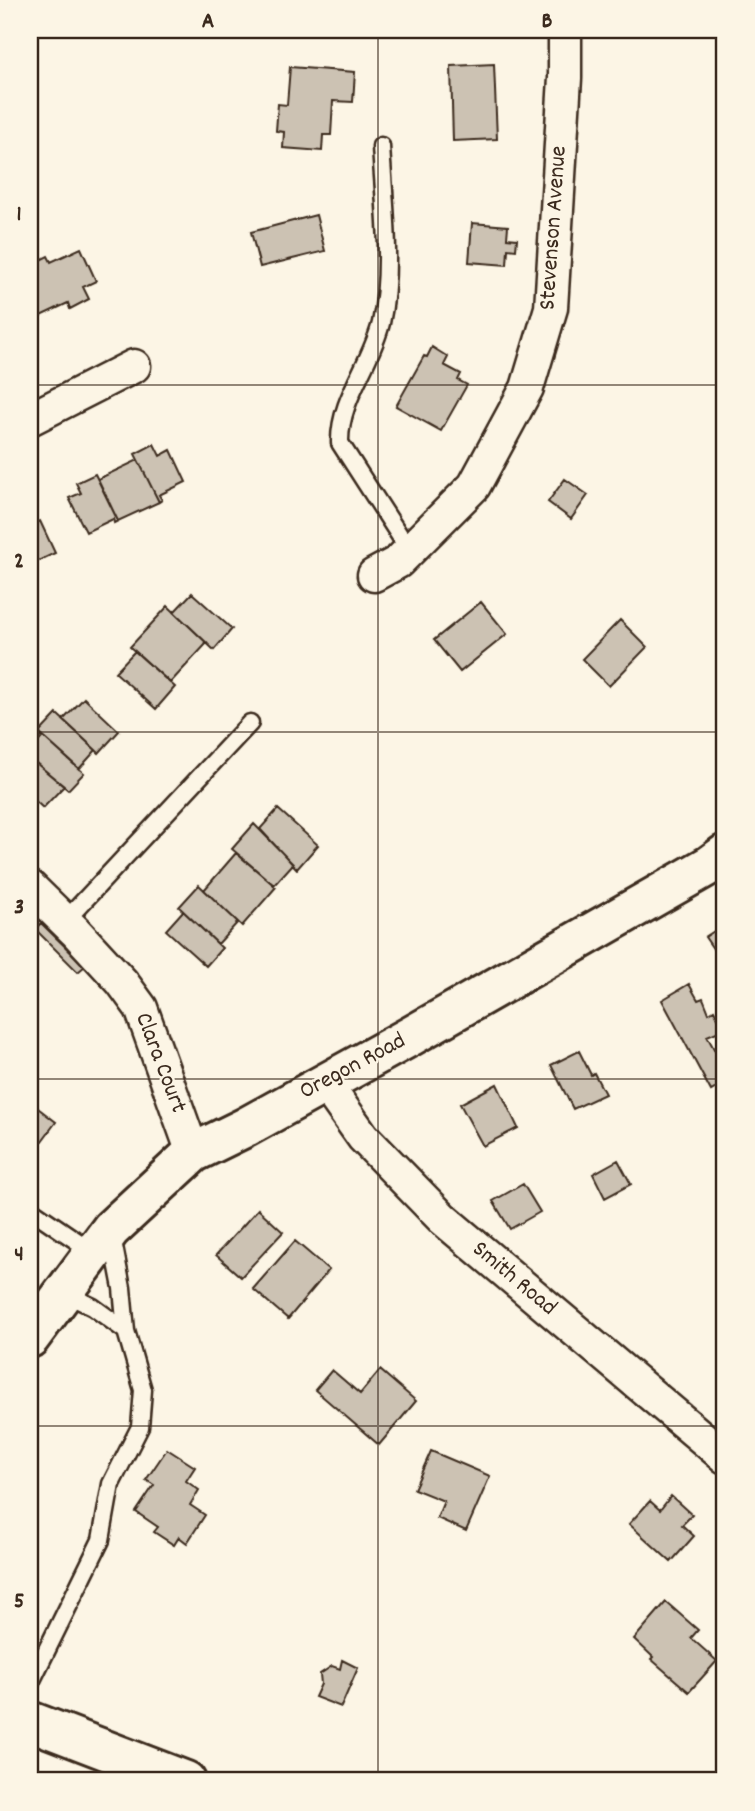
<svg xmlns="http://www.w3.org/2000/svg" width="755" height="1811" font-family="Dekko,sans-serif">
  <rect width="100%" height="100%" fill="#fcf5e5"/>
  <filter id="ink" filterUnits="userSpaceOnUse"><feTurbulence type="fractalNoise" baseFrequency=".0143" numOctaves="2"/><feDisplacementMap in="SourceGraphic" scale="14" xChannelSelector="R" yChannelSelector="G"/><feConvolveMatrix kernelMatrix="1 2 1 2 8 2 1 2 1" color-interpolation-filters="sRGB"/></filter>
  <g filter="url(#ink)">
    <path fill="#ccc2b3" stroke="#3b2a1e" stroke-width="2" d="M494,64L497,139L453,141L451,66Z
      M290,67L355,72L353,102L333,101L331,135H323L322,151L283,148L284,132L276,131L278,104L287,105Z
      M316,215L325,251L260,267L251,232Z
      M472,223L508,226L507,238L517,239L516,250L508,249L507,265L469,262Z
      M81,248L96,281L83,287L89,299L70,309L68,303L30,321V265L48,256L51,262Z
      M432,347L448,357L444,365L461,374L458,380L467,385L441,431L396,406L424,356L427,357Z
      M154,444L160,456L171,450L186,482L159,495L162,500L159,502L135,454Z
      M138,460L159,502L118,521L98,479Z
      M95,474L118,521L114,523L113,519L86,532L69,498L81,493L76,483Z
      M565,479L588,495L571,519L548,502Z
      M40,521L55,553L30,565V526Z
      M192,593L232,629L214,650L174,612Z
      M481,602L507,634L460,672L434,640Z
      M168,606L207,643L170,683L130,647Z
      M620,620L647,647L609,686L582,659Z
      M135,651L175,687L156,709L115,672Z
      M84,698L119,731L99,753L63,720Z
      M57,714L96,750L79,769L39,733Z
      M39,733L84,773L68,790L30,758V751L42,738L38,734Z
      M30,758L64,786L43,808L30,796Z
      M278,809L318,845L297,869L260,829Z
      M254,824L293,864L274,885L232,849Z
      M236,853L276,887L242,926L204,890Z
      M199,885L238,922L218,944L179,907Z
      M183,911L222,948L206,966L166,930Z
      M41,923L85,966L78,972L35,929Z
      M725,924V966L705,937Z
      M689,984L698,1000L703,998L709,1013L714,1010L724,1029L707,1036L725,1069V1083L711,1091L662,1000Z
      M579,1051L591,1075L594,1073L605,1094L573,1109L551,1065Z
      M497,1084L518,1128L483,1146L460,1104Z
      M30,1102L56,1122L30,1157Z
      M618,1160L631,1184L605,1198L593,1174Z
      M523,1184L540,1212L510,1229L493,1201Z
      M258,1209L283,1232L241,1277L216,1255Z
      M295,1241L329,1270L288,1319L253,1289Z
      M332,1370L360,1394L380,1370L416,1401L379,1445L315,1390Z
      M167,1449L195,1467L186,1481L199,1490L190,1505L205,1515L187,1543L179,1537L174,1545L154,1532L158,1527L136,1512L154,1485L146,1480Z
      M431,1451L490,1476L466,1531L437,1518L444,1501L414,1489Z
      M671,1496L692,1515L682,1525L694,1536L671,1562L629,1524L650,1501L660,1510Z
      M666,1602L698,1630L691,1638L717,1661L689,1692L651,1659L653,1657L634,1639Z
      M342,1660L358,1668L341,1707L315,1697L321,1684L320,1674L332,1666L340,1669Z"/>
    <g fill="none" stroke-linecap="round" stroke-linejoin="round">
      <defs>
        <path id="lane" d="M381,146C384,202 393,268 381,323C371,364 339,400 340,443L409,550
          M65,921L250,723
          M30,1209L93,1252
          M62,1292L93,1307L126,1331
          M30,1684L101,1540L111,1484L140,1427L143,1390L126,1331L122,1288L112,1236"/>
        <path id="street" d="M30,419L134,366
          M374,575L398,562L474,486L527,388L551,308L565,78V30
          M30,887L75,931L122,982L141,1008L193,1153
          M324,1082L363,1137L443,1219L725,1457"/>
        <path id="secondary" d="M30,1338L111,1229L193,1153L246,1127L411,1036L710,865L725,854
          M30,1721L186,1781"/>
      </defs>
      <use href="#lane" stroke="#3b2a1e" stroke-width="21"/>
      <use href="#street" stroke="#3b2a1e" stroke-width="37"/>
      <use href="#secondary" stroke="#3b2a1e" stroke-width="44"/>
      <use href="#lane" stroke="#fcf5e5" stroke-width="16"/>
      <use href="#street" stroke="#fcf5e5" stroke-width="32"/>
      <use href="#secondary" stroke="#fcf5e5" stroke-width="38"/>
    </g>
  </g>
  <path fill="none" stroke="#3b2a1e" stroke-width="2" stroke-opacity="0.55" d="M378,30V1781M30,385H725M30,732H725M30,1079H725M30,1426H725"/>
  <g text-anchor="middle" dominant-baseline="central" stroke-width="5" stroke-linejoin="round" paint-order="stroke">
    <g font-size="24" fill="#3b2a1e" stroke="#fcf5e5">
      <text transform="translate(554 228) rotate(-86)">Stevenson Avenue</text>
      <text transform="translate(160 1063) rotate(69)">Clara Court</text>
      <text transform="translate(353 1067) rotate(-28)">Oregon Road</text>
      <text transform="translate(514 1279) rotate(40)">Smith Road</text>
    </g>
  </g>
  <rect width="755" height="1811" fill="none" stroke="#fcf5e5" stroke-width="77"/>
  <rect x="38" y="38" width="678" height="1734" fill="none" stroke="#3b2a1e" stroke-width="2.5"/>
  <g font-size="23" text-anchor="middle" font-weight="bold" fill="#3b2a1e">
    <text x="208" y="27">A</text>
    <text x="547" y="27">B</text>
    <text x="19" y="220">1</text>
    <text x="19" y="567">2</text>
    <text x="19" y="913">3</text>
    <text x="19" y="1260">4</text>
    <text x="19" y="1607">5</text>
  </g>
</svg>
